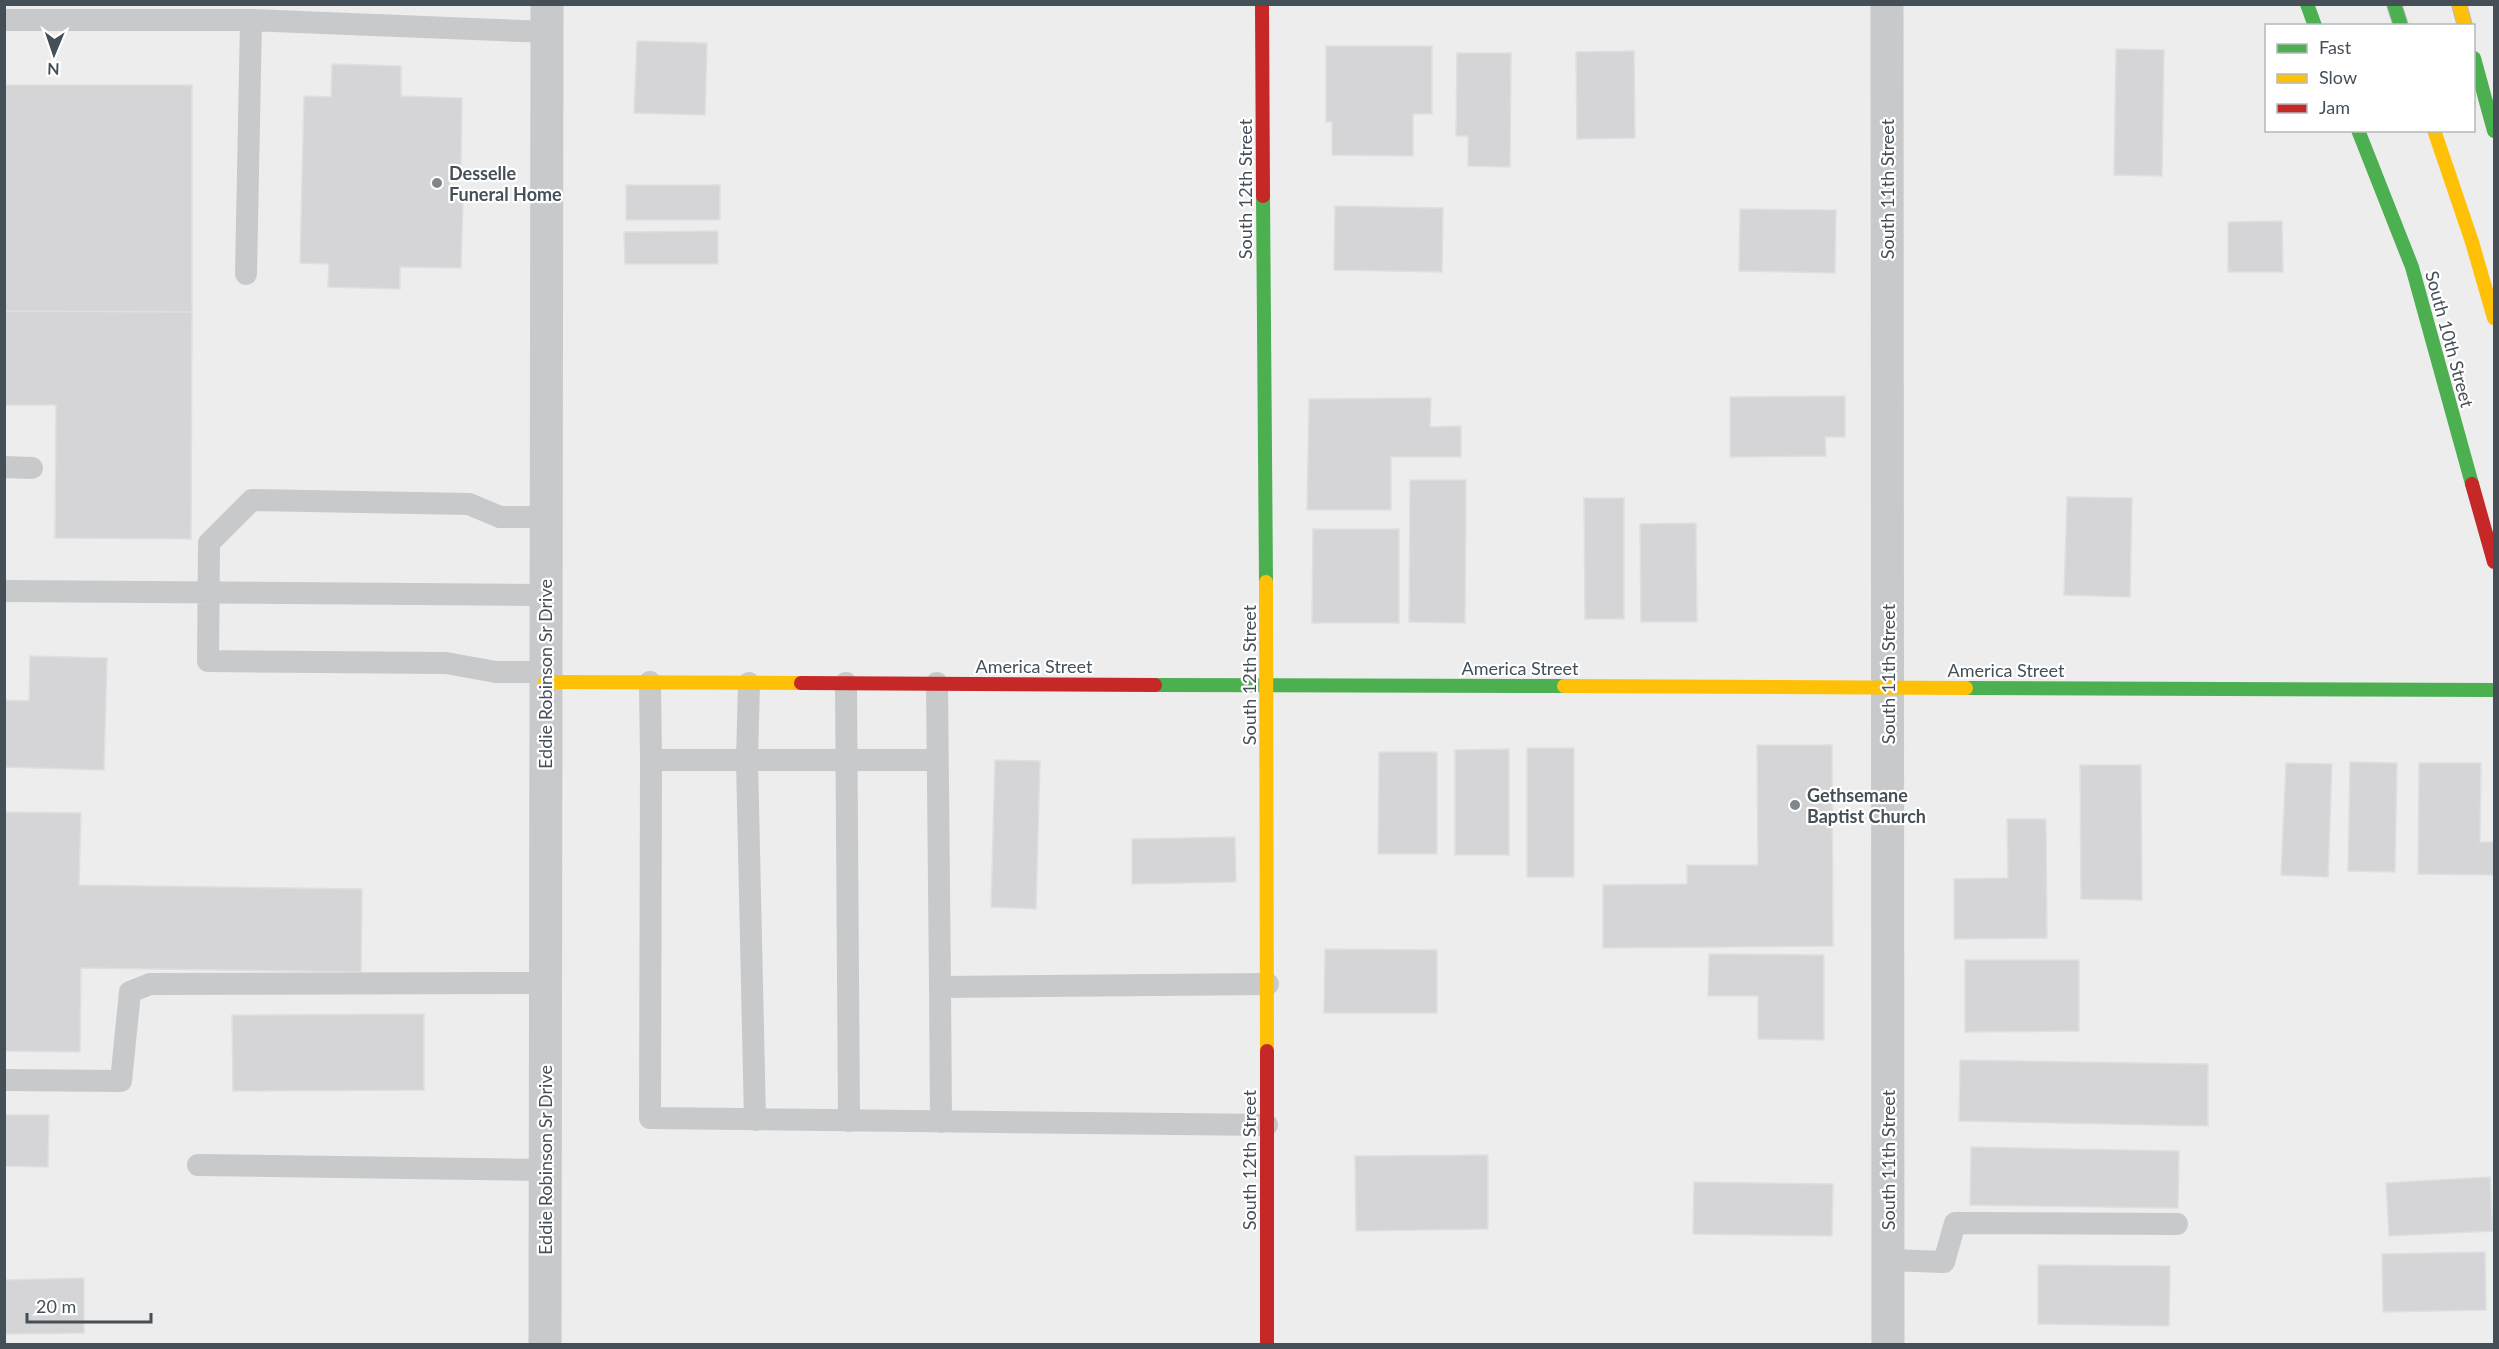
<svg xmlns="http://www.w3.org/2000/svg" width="2499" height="1349" font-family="Lato,sans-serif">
  <rect width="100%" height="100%" fill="#ededed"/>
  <path fill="#d5d5d7" stroke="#dedfe0" stroke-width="1.5" d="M637,41L707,43L705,115L634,113Z
    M1326,46H1432V114H1413V156L1332,155V122H1326Z
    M2116,49L2164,50L2162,176L2114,175Z
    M1634,51L1635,138L1577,139L1576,52Z
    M1457,53H1511L1510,167L1468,166V136H1456Z
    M332,64L401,66V96L462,98L461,165H450L449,200H463L461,268L400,267V289L328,287L329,264L300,263L304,96L331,97Z
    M4,85H192V312L4,311Z
    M626,185H720V220H626Z
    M1335,206L1443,208L1442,272L1334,270Z
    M1740,209L1836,210L1835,273L1739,271Z
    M2282,221L2283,272H2228V222Z
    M718,231V264H625L624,232Z
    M4,311L192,312L191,539L55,538L56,405H4Z
    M1845,396V437H1825L1826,456L1730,457V397Z
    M1431,398L1430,427L1461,426V457H1391V510H1307L1309,399Z
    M1410,480H1466L1465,623L1409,622Z
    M2067,497L2132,498L2130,597L2064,595Z
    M1584,498H1624V619H1585Z
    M1696,523L1697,622H1641L1640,524Z
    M1313,529H1399V623H1312Z
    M30,656L107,658L104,770L4,767V700L29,701Z
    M1757,745H1832L1833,946L1603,948V885L1687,884V865H1758Z
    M1527,748H1574V877H1527Z
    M1509,749V855H1455V750Z
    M1379,752H1437V854H1378Z
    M995,760L1040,761L1036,909L991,907Z
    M2350,762L2397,763L2395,872L2348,871Z
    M2286,763L2332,764L2328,877L2281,875Z
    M2419,763H2481L2480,842H2494V875L2418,874Z
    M2080,765H2141L2142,900L2081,899Z
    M4,812L81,813L79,885L362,889L361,972L81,968L80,1052L4,1051Z
    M2007,819H2046L2047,938L1954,939V879L2008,878Z
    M1235,837L1236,882L1132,884V839Z
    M1325,949L1437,950V1013H1324Z
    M1709,954L1824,955V1040L1758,1039V996H1708Z
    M1965,960H2079V1031L1965,1032Z
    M424,1014V1090L233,1091L232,1015Z
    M1960,1060L2208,1064V1126L1959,1121Z
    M4,1115H49L48,1167L4,1166Z
    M1971,1147L2179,1151L2178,1208L1970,1205Z
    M1488,1155V1229L1356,1231L1355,1156Z
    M2490,1177L2493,1231L2389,1236L2386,1183Z
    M1694,1182L1833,1184L1832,1236L1693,1234Z
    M2485,1252L2486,1310L2383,1312L2382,1254Z
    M2038,1265L2170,1266L2169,1326L2038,1324Z
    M84,1278V1333L4,1334V1280Z"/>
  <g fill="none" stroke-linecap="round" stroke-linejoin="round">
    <path stroke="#c7c9cb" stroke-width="22" d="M4,20H251
      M246,274L251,20L547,32
      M4,467L32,468
      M4,591L545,595
      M545,672H496L446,663L208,661L209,543L252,500L469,504L500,517H546
      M650,682L651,760H937
      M749,683L747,760L755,1120
      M846,683L849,1121
      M937,683L940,987L1268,984
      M651,760L650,1118L1267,1125
      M940,987L941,1122
      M4,1080L121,1081L130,992L150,984L545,983
      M198,1165L545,1170
      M1888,1260L1944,1262L1955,1223L2177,1224"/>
    <path stroke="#c7c9cb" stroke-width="33" d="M1887,4L1888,1344
      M545,1344L547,4"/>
    <path stroke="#4caf50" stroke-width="14" d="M2307,4L2315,26
      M2474,58L2494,131
      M2358,130L2412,267L2472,484
      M1263,196L1266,582
      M1155,685L1564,686
      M1966,688L2494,690"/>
    <path stroke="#ffc107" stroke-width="14" d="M2434,130L2472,242L2494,318
      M1266,582L1267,1051
      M545,682L801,683
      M1564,686L1966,688"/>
    <path stroke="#c62828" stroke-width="14" d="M1262,4L1263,196
      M2472,484L2494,562
      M801,683L1155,685
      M1267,1051V1344"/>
    <defs>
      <path id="fast-bridge" d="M2394,4L2401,26"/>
      <path id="slow-bridge" d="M2459,4L2465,26"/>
    </defs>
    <use href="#fast-bridge" stroke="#b2b7bc" stroke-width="16" stroke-linecap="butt"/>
    <use href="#slow-bridge" stroke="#b2b7bc" stroke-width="16" stroke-linecap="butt"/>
    <use href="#fast-bridge" stroke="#4caf50" stroke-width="14"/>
    <use href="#slow-bridge" stroke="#ffc107" stroke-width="14"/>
  </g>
  <g fill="#80868c" stroke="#fff" stroke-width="2">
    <circle cx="437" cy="183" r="6"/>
    <circle cx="1795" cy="805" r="6"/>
  </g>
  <g text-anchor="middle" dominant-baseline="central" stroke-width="4.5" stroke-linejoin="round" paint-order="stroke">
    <g font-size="18" font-weight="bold" fill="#454f58" stroke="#fff" text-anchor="start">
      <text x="449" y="173">Desselle<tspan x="449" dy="21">Funeral Home</tspan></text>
      <text x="1807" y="795">Gethsemane<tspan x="1807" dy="21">Baptist Church</tspan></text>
    </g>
    <g font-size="18" fill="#454f58" stroke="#fff">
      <text transform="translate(1245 189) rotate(-90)">South 12th Street</text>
      <text transform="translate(1887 189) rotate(-90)">South 11th Street</text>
      <text transform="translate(2450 339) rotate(75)">South 10th Street</text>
      <text x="1034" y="666">America Street</text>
      <text x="1520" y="668">America Street</text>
      <text x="2006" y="670">America Street</text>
      <text transform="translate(545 674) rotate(-90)">Eddie Robinson Sr Drive</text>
      <text transform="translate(1888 674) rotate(-90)">South 11th Street</text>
      <text transform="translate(1249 675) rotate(-90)">South 12th Street</text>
      <text transform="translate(545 1160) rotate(-90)">Eddie Robinson Sr Drive</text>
      <text transform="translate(1249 1160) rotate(-90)">South 12th Street</text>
      <text transform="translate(1888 1160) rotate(-90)">South 11th Street</text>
    </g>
  </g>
  <rect width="2499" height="1349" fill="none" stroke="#454f58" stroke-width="12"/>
  <rect x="2265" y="24" width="210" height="108" fill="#ffffff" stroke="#b5b9bc" stroke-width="1.5"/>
  <rect x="2277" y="44" width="30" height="9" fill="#4caf50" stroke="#b5b9bc" stroke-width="1.5"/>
  <text x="2319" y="54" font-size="18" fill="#454f58">Fast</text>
  <rect x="2277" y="74" width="30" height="9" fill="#ffc107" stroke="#b5b9bc" stroke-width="1.5"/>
  <text x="2319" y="84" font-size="18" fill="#454f58">Slow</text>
  <rect x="2277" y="104" width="30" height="9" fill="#c62828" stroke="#b5b9bc" stroke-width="1.5"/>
  <text x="2319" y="114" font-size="18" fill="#454f58">Jam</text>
  <g transform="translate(54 54) rotate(182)" stroke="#ffffff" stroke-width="4.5" paint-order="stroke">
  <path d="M0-4.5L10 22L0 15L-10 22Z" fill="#454f58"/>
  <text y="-9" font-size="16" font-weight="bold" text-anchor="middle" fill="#454f58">N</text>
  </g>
  <path d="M27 1313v9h124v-9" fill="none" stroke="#454f58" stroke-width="3"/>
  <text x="36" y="1313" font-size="18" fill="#454f58" stroke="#ffffff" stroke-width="4.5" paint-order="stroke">20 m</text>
</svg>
